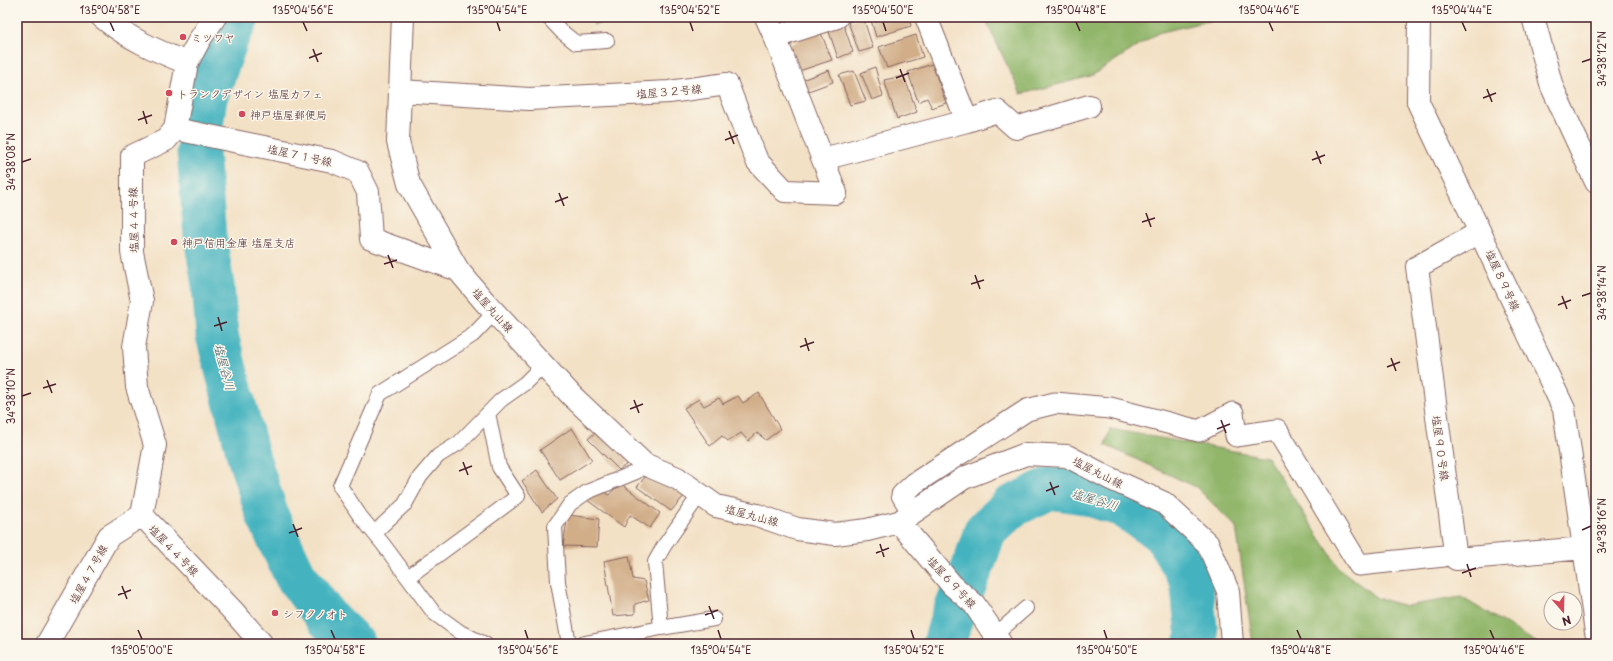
<svg xmlns="http://www.w3.org/2000/svg" width="1613" height="661" font-family="'Playpen Sans','Klee One',sans-serif">
  <rect width="100%" height="100%" fill="#fbf7ec"/>
  <filter id="ink" filterUnits="userSpaceOnUse"><feTurbulence type="fractalNoise" baseFrequency=".025" numOctaves="2"/><feDisplacementMap in="SourceGraphic" scale="8" xChannelSelector="R" yChannelSelector="G"/><feConvolveMatrix kernelMatrix="1 2 1 2 8 2 1 2 1" color-interpolation-filters="sRGB"/></filter>
  <filter id="wash" filterUnits="userSpaceOnUse"><feTurbulence type="fractalNoise" baseFrequency=".012" numOctaves="4" result="noise"/><feDisplacementMap in="SourceGraphic" scale="16" xChannelSelector="R" yChannelSelector="G"/><feGaussianBlur stdDeviation="0.9" result="paint"/><feColorMatrix in="noise" values="0 0 0 0 0 0 0 0 0 0 0 0 0 0 0 0 0 1.4 0 .05"/><feComposite in="paint" operator="in"/></filter>
  <g filter="url(#wash)">
    <rect width="100%" height="100%" fill="#f3e1c6"/>
    <path fill="#91b66b" stroke="#6e6a4b" d="M591,17H624L594,25Z
      M984,17H1224L1158,33L1091,76L1021,94Z
      M1110,429L1267,457L1340,569L1377,598L1406,606L1461,597L1539,644H1253L1236,527L1196,487L1105,445Z"/>
    <g fill="none" stroke-linecap="round" stroke-linejoin="round">
      <path stroke="#44b3bf" stroke-width="43" d="M238,17L228,37L206,98L198,152L205,236L213,285L217,335L249,459L268,517L295,575L326,617L354,644
        M944,644L951,620L975,561L985,531L1011,507L1050,488L1084,493L1123,506L1164,534L1191,579L1197,637L1195,644"/>
    </g>
    <g id="blocks">
      <path fill="#d1ad88" d="M861,17H863L873,48L859,52L848,22Z
        M870,17H909L911,26L876,37Z
        M843,23L853,52L838,58L828,29Z
        M819,28L832,60L799,71L789,46Z
        M916,35L923,57L887,68L879,47Z
        M932,64L946,103L932,108L927,98L918,102L908,72Z
        M875,67L883,96L872,100L861,73Z
        M829,70L833,82L803,93L799,81Z
        M854,71L866,101L850,105L839,75Z
        M904,76L917,112L897,119L884,80Z
        M759,393L780,429L766,440L757,433L748,441L741,433L728,441L722,436L710,446L684,408L699,399L704,406L719,398L723,404L738,396L743,403Z
        M572,428L592,460L560,480L540,450Z
        M600,428L632,460L619,470L588,439Z
        M537,470L557,499L542,512L522,481Z
        M648,473L685,495L671,511L637,487Z
        M620,483L660,513L650,528L630,515L624,527L587,500L599,487L609,495Z
        M568,515L599,519L597,547L563,546Z
        M629,556L633,579L644,581L649,600L635,604V614L613,616L604,561Z"/>
    </g>
  </g>
  <g filter="url(#ink)">
    <use href="#blocks" fill-opacity="0" stroke="#856361" stroke-width="1"/>
    <g fill="none" stroke-linecap="round" stroke-linejoin="round">
      <defs>
        <path id="service" d="M548,17L561,31L576,43L607,41
          M374,533L405,504L420,477L438,456L459,443L501,400L525,383L543,365
          M408,577L518,496L499,467L488,413
          M661,628L714,619
          M995,635L1026,608
          M485,644L460,632L434,613L383,544L360,516L340,486L380,394L473,335L494,313
          M569,644L558,582L555,526L570,504L587,492L636,472L644,464
          M580,644L661,628L655,562L664,546L700,494"/>
        <path id="pedestrian" d="M913,513L902,495L915,483L1027,410L1055,403L1110,408L1199,431L1233,413L1236,436L1277,430L1359,565L1444,556"/>
        <path id="minor" d="M102,17C127,38 157,51 187,63
          M215,17L200,39L187,63L175,129L166,140L132,156V252L142,301L134,347L137,387L155,445L142,515L233,611L262,644
          M403,17L398,142L409,184L458,270L484,301L572,396L644,464L677,478L716,506L757,515L797,529L835,534L867,530L899,522L964,478L1026,454L1067,456L1111,479L1164,503L1208,544L1228,591L1232,644
          M766,17L775,37
          M1419,17L1418,102L1564,409L1596,632
          M1533,17L1552,87L1596,182
          M400,91L529,99L669,92L727,84L757,161L785,191L836,193L775,37L837,17
          M967,121L997,111L1016,128L1089,106
          M175,129L332,161L358,172L368,192L371,239L458,270
          M823,159L967,121L926,17
          M1480,232L1417,267L1456,559L1585,548L1596,541
          M899,522L952,585L974,604L1001,644
          M47,644L109,536L142,515"/>
      </defs>
      <use href="#service" stroke="#856361" stroke-width="16"/>
      <use href="#pedestrian" stroke="#856361" stroke-width="23"/>
      <use href="#minor" stroke="#856361" stroke-width="24"/>
      <use href="#service" stroke="#fff" stroke-width="14"/>
      <use href="#pedestrian" stroke="#fff" stroke-width="21"/>
      <use href="#minor" stroke="#fff" stroke-width="22"/>
    </g>
  </g>
  <path fill="none" stroke="#4a1f2b" stroke-width="1.5" d="M110,22L114,31M303,22L307,31M497,22L500,31M690,22L693,31M883,22L886,31M1076,22L1080,31M1269,22L1273,31M1462,22L1466,31M313,49L318,62M309,58L322,53M1582,62L1591,59M900,69L905,82M896,78L909,73M1487,89L1492,102M1483,98L1496,93M143,111L147,124M138,120L152,115M729,131L734,144M725,140L738,135M1316,151L1321,164M1312,160L1325,155M22,162L31,159M559,193L564,206M555,202L568,197M1146,213L1151,227M1142,222L1155,218M388,255L393,268M384,264L397,260M975,275L980,289M971,284L984,280M1562,296L1567,309M1582,296L1591,293M1558,305L1571,300M218,317L222,331M214,326L227,322M805,338L809,351M800,347L814,342M1391,358L1396,371M1387,367L1400,362M47,380L52,393M43,388L56,384M22,396L31,393M634,400L639,413M630,409L643,404M1221,420L1226,433M1217,429L1230,424M463,462L468,475M459,471L472,466M1050,482L1055,495M1046,491L1059,486M293,524L298,537M1582,530L1591,526M289,533L302,528M880,544L884,557M876,553L889,548M1467,564L1471,577M1462,573L1476,568M122,586L127,599M118,595L131,590M709,606L714,619M705,615L718,610M138,630L142,639M331,630L335,639M525,630L528,639M718,630L721,639M911,630L914,639M1104,630L1107,639M1297,630L1301,639M1490,630L1494,639"/>
  <g fill="#d1495b" stroke="#fbf7ec" stroke-width="1.5">
    <circle cx="183" cy="37" r="4"/>
    <circle cx="169" cy="93" r="4"/>
    <circle cx="242" cy="114" r="4"/>
    <circle cx="174" cy="242" r="4"/>
    <circle cx="275" cy="613" r="4"/>
  </g>
  <g text-anchor="middle" dominant-baseline="central" stroke-width="3" stroke-linejoin="round" paint-order="stroke">
    <g font-size="11" fill="#4a1f2b" stroke="#fbf7ec" text-anchor="start">
      <text x="191" y="37">ミツワヤ</text>
      <text x="177" y="93">トランクデザイン 塩屋カフェ</text>
      <text x="250" y="114">神戸塩屋郵便局</text>
      <text x="182" y="242">神戸信用金庫 塩屋支店</text>
      <text x="283" y="613">シフクノオト</text>
    </g>
    <g font-size="11" fill="#4a1f2b" stroke="#fbf7ec">
      <text transform="translate(669 91) rotate(-5)">塩屋３２号線</text>
      <text transform="translate(300 155) rotate(12)">塩屋７１号線</text>
      <text transform="translate(133 220) rotate(-91)">塩屋４４号線</text>
      <text transform="translate(1503 280) rotate(65)">塩屋８９号線</text>
      <text transform="translate(493 310) rotate(48)">塩屋丸山線</text>
      <text transform="translate(1441 448) rotate(82)">塩屋９０号線</text>
      <text transform="translate(1098 472) rotate(27)">塩屋丸山線</text>
      <text transform="translate(752 515) rotate(15)">塩屋丸山線</text>
      <text transform="translate(174 550) rotate(46)">塩屋４４号線</text>
      <text transform="translate(88 574) rotate(-61)">塩屋４７号線</text>
      <text transform="translate(952 582) rotate(47)">塩屋６９号線</text>
    </g>
    <g font-size="12" font-style="italic" fill="#485a66" stroke="#fbf7ec">
      <text transform="translate(225 367) rotate(75)">塩屋谷川</text>
      <text transform="translate(1095 499) rotate(16)">塩屋谷川</text>
    </g>
  </g>
  <rect width="1613" height="661" fill="none" stroke="#fbf7ec" stroke-width="44"/>
  <g transform="translate(1563 611) rotate(160)"><circle r="19" fill="#fbf7ec" stroke="#b4a19f"/>
  <path d="M0-3L7 15L0 10L-7 15Z" fill="#d1495b"/>
  <text y="-6" font-size="11" font-weight="bold" text-anchor="middle" fill="#4a1f2b">N</text>
  </g>
  <rect x="22" y="22" width="1569" height="617" fill="none" stroke="#4a1f2b" stroke-width="1.5"/>
  <g font-size="10" text-anchor="middle" fill="#4a1f2b">
    <text x="110" y="14">135°04'58"E</text>
    <text x="303" y="14">135°04'56"E</text>
    <text x="497" y="14">135°04'54"E</text>
    <text x="690" y="14">135°04'52"E</text>
    <text x="883" y="14">135°04'50"E</text>
    <text x="1076" y="14">135°04'48"E</text>
    <text x="1269" y="14">135°04'46"E</text>
    <text x="1462" y="14">135°04'44"E</text>
    <text transform="translate(1602 59) rotate(-90)" y="4">34°38'12"N</text>
    <text transform="translate(11 162) rotate(-90)" y="4">34°38'08"N</text>
    <text transform="translate(1602 293) rotate(-90)" y="4">34°38'14"N</text>
    <text transform="translate(11 396) rotate(-90)" y="4">34°38'10"N</text>
    <text transform="translate(1602 526) rotate(-90)" y="4">34°38'16"N</text>
    <text x="142" y="654">135°05'00"E</text>
    <text x="335" y="654">135°04'58"E</text>
    <text x="528" y="654">135°04'56"E</text>
    <text x="721" y="654">135°04'54"E</text>
    <text x="914" y="654">135°04'52"E</text>
    <text x="1107" y="654">135°04'50"E</text>
    <text x="1301" y="654">135°04'48"E</text>
    <text x="1494" y="654">135°04'46"E</text>
  </g>
</svg>
